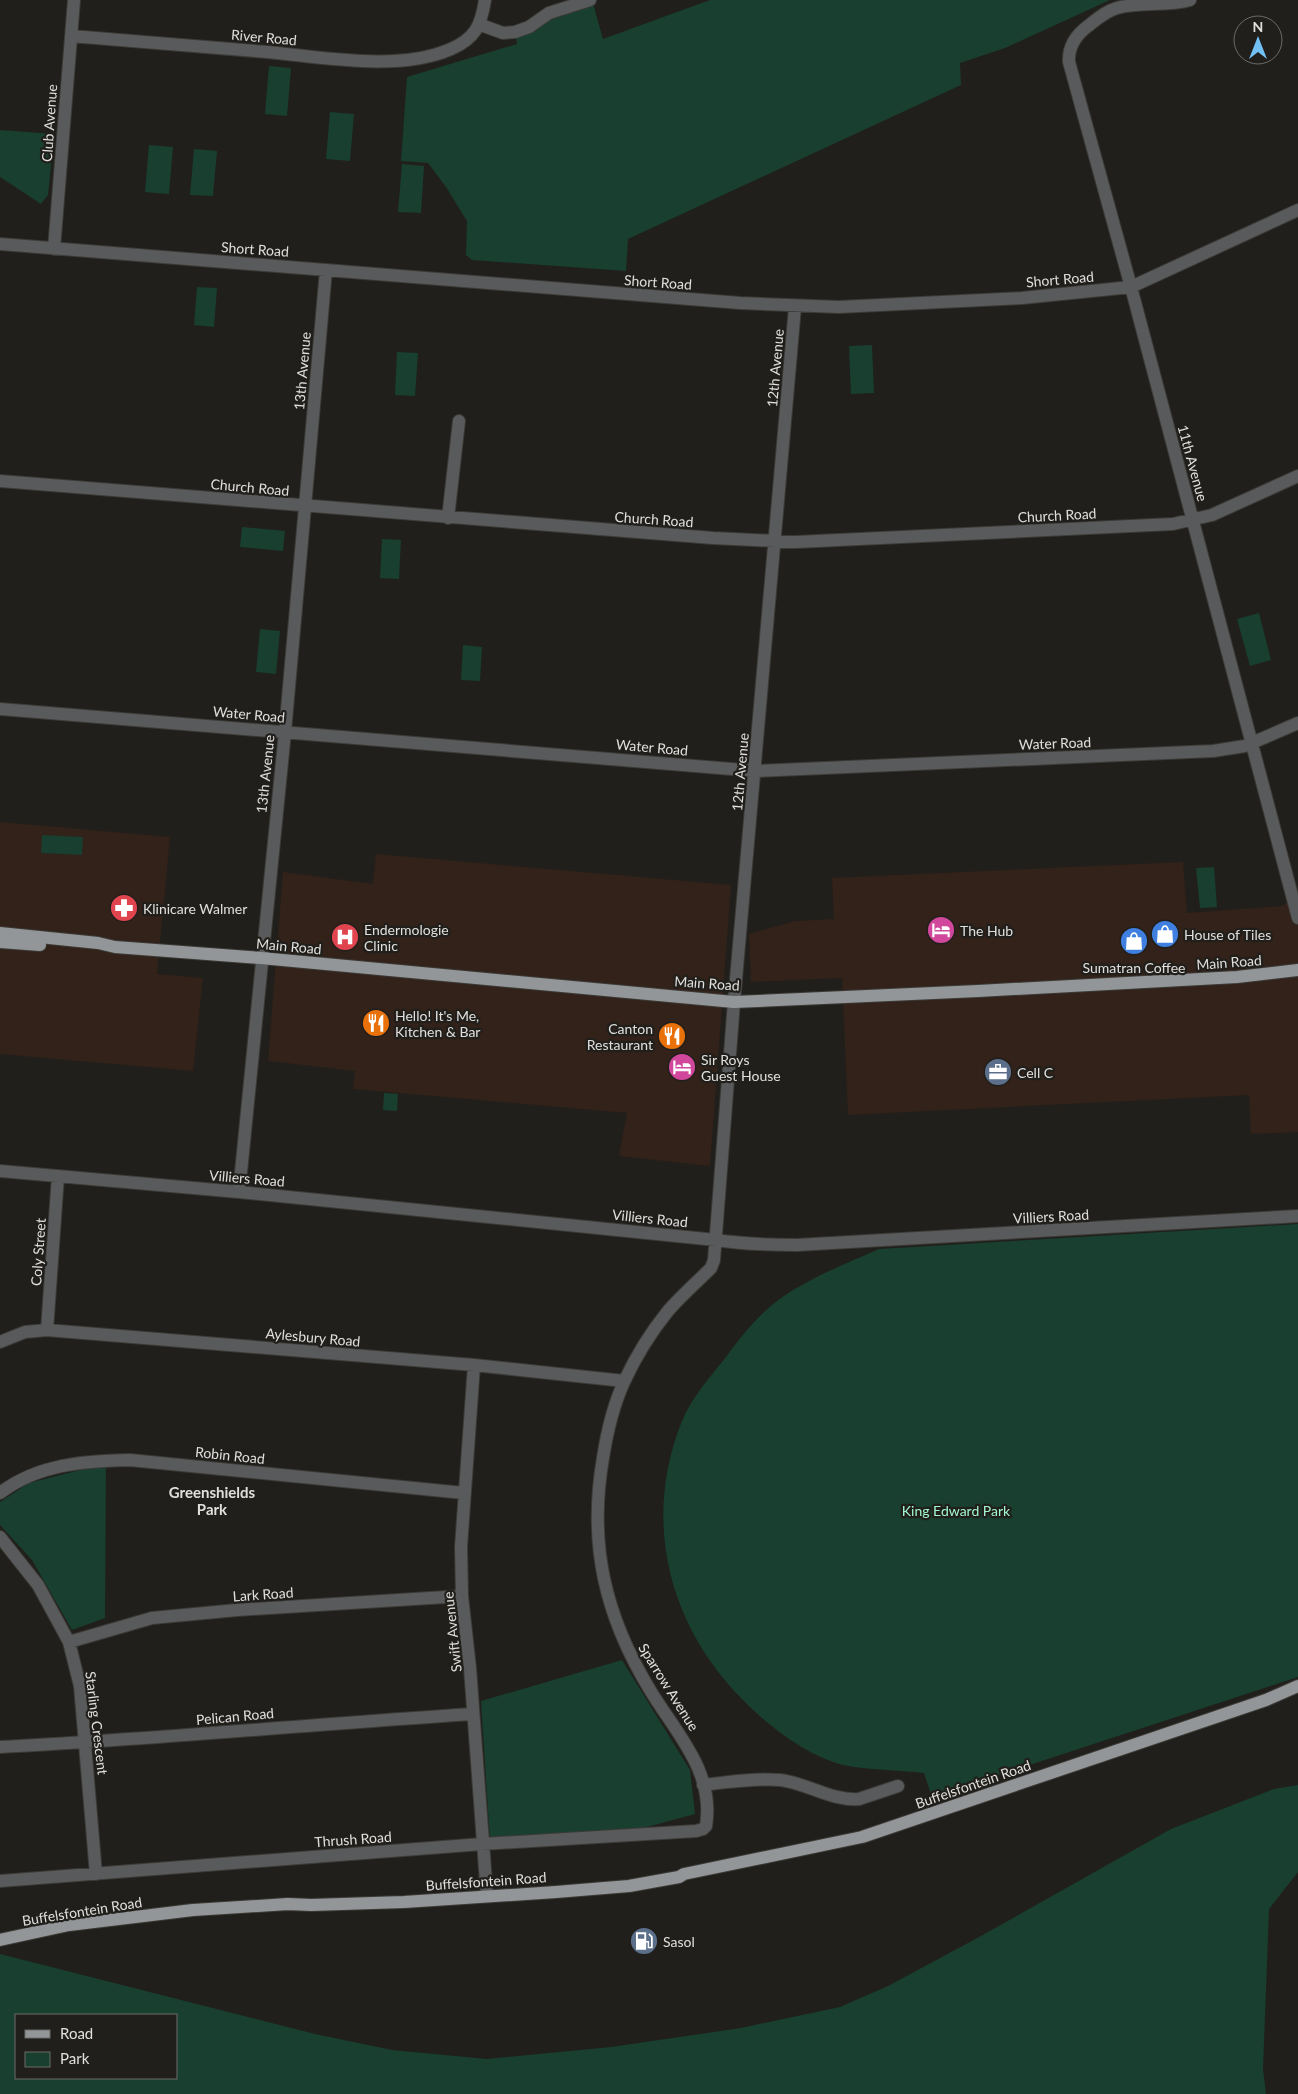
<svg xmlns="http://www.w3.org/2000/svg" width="1298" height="2094" font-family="Lato,sans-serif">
  <rect width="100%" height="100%" fill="#211f1b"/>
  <path fill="#322219" d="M0,822L170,837L157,974L203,978L193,1071L0,1054Z
    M376,854L731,885L710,1166L619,1156L627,1113L353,1089L355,1071L268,1061L283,872L373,884Z
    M1183,862L1187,913L1282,906L1298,895V1132L1251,1134L1249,1095L848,1115L842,978L751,982L749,934L795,921L834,919L832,878Z"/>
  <path fill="#183f2f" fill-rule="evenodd" d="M592,0L603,39L710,0H1110L1005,48L960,63L961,85L628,239L626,271L472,260L466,255L467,221L446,187L428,163L401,161L407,77L517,44L515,32Z
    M269,66L291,68L287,116L265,114Z
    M330,112L354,114L350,161L326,159Z
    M0,130L54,134L48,195L41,204L0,177Z
    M149,145L173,147L169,194L145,192Z
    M194,149L217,151L213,196L190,195Z
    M402,164L424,166L421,213L398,212Z
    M197,287L217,288L214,327L194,325Z
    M872,345L874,393L851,394L849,346Z
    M397,352L418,353L415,396L395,395Z
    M242,527L285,531L283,551L240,547Z
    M382,539L401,540L399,579L380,578Z
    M1259,613L1271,660L1250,666L1237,619Z
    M260,629L280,631L276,674L256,672Z
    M463,645L482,647L480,681L461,680Z
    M42,835L83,837L82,855L41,853Z
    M1214,867L1217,907L1200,908L1196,868Z
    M384,1093L398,1094L397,1111L383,1110Z
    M1298,1224V1677L932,1797L924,1773C898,1770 868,1770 843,1765C807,1756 768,1726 743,1700C668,1625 642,1520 682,1421C691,1398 711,1376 726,1357C740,1338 754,1320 772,1305C801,1281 845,1264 879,1249Z
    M106,1467L105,1618L72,1630L32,1560L0,1525V1502L29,1483L88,1468Z
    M622,1660L690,1770L695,1814L636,1830L490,1841L481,1701Z
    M1298,1785V1872L1269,1909L1263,2069L1266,2094H0V1954L315,2034L392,2050L487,2059L611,2047L741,2028L840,2007L888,1986L981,1936L1171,1829L1274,1789ZM16,2015H176V2078H16Z"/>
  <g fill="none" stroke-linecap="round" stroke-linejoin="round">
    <defs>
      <path id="minor" d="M1190,0C1166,7 1141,1 1117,8C1106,11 1097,19 1088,26C1076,35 1068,46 1069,62L1131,287L1298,918
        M481,25L503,33L515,32L529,27L549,13L590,0
        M71,36C136,41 202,47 267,52C322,57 399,72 451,49C476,38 481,25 485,0
        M0,244L740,303L839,307L1022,298L1131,287L1298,210
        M54,249L74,0
        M0,481L713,538L796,542L1173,524L1212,515L1298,476
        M448,518L459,421
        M0,709L756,771L1213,751L1245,746L1298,723
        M0,1171L239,1192L716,1240C743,1244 769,1245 797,1245L1298,1216
        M239,1192L285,732L326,270
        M47,1330L58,1176
        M0,1342L25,1332L47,1330L474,1365L624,1381
        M474,1365L461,1547L462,1596L470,1668L487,1896
        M0,1493C38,1464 84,1461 130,1460L464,1493
        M0,1537L38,1585L69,1642L80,1686L96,1874
        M69,1642L152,1618L237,1610L462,1596
        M0,1747C158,1739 316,1724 473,1714
        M703,1785C727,1782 756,1778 780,1780C807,1783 831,1801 859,1799L898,1786
        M0,1881L482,1844L696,1831L703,1829L706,1826C715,1771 675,1732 650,1690C605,1616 588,1544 603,1458C607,1432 613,1406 624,1382C635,1358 651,1332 668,1311C681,1296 697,1282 711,1268L714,1260L734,1002L795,307"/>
      <path id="major" d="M0,933L98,943L115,947L261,958L734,1002L978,991L1237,977L1298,970
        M0,942L40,945
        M0,1940L69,1925L193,1910L288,1904L311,1905L404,1902L556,1892L629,1886L679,1877L684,1874L862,1837L1266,1700L1298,1686"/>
    </defs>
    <use href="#minor" stroke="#3c3a36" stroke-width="14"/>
    <use href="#major" stroke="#3c3a36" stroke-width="14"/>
    <use href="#minor" stroke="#585a5b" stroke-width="12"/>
    <use href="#major" stroke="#929698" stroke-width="12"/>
  </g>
  <defs>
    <symbol id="pharmacy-disc" viewBox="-11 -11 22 22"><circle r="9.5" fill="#e0444e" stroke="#211f1b"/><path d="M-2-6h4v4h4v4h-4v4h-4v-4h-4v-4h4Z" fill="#fff"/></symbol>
    <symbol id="hotel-disc" viewBox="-11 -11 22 22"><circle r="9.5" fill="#d1479c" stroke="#211f1b"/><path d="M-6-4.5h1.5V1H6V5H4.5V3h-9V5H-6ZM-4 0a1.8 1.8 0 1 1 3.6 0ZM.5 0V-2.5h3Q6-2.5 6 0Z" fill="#fff"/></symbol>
    <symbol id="shop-disc" viewBox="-11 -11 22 22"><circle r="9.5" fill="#3f7fe0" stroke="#211f1b"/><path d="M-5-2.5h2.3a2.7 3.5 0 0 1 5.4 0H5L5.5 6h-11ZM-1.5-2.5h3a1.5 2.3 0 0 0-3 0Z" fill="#fff"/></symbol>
    <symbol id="hospital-disc" viewBox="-11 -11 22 22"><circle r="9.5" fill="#e0444e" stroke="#211f1b"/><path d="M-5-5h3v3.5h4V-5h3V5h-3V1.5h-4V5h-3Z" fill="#fff"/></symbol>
    <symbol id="restaurant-disc" viewBox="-11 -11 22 22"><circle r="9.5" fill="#e8710a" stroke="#211f1b"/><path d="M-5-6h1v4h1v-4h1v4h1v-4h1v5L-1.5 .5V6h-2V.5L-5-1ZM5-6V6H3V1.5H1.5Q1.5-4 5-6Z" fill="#fff"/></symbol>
    <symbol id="office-disc" viewBox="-11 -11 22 22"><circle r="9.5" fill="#5c6f8a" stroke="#211f1b"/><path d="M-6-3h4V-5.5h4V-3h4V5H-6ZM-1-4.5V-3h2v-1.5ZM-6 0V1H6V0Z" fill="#fff"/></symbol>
    <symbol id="fuel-disc" viewBox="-11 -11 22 22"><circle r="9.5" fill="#5c6f8a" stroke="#211f1b"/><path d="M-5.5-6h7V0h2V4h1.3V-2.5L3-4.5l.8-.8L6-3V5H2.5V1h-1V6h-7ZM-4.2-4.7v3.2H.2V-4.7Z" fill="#fff"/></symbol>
  </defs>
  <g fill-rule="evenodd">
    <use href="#pharmacy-disc" x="108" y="892" width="32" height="32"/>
    <use href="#hotel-disc" x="925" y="914" width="32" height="32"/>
    <use href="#shop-disc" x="1149" y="918" width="32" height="32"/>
    <use href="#hospital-disc" x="329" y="921" width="32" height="32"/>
    <use href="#shop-disc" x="1118" y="925" width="32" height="32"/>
    <use href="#restaurant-disc" x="360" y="1007" width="32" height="32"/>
    <use href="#restaurant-disc" x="656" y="1020" width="32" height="32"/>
    <use href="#hotel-disc" x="666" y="1051" width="32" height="32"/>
    <use href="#office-disc" x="982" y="1056" width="32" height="32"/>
    <use href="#fuel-disc" x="628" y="1925" width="32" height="32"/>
  </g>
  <g text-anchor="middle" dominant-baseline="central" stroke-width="4.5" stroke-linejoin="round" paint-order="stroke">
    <g font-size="14" fill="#e0dfdd" stroke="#211f1b">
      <text transform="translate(264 37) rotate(5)">River Road</text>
      <text transform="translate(49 123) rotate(-86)">Club Avenue</text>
      <text transform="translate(255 249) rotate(4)">Short Road</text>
      <text transform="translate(1060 279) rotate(-5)">Short Road</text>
      <text transform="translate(658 282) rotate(4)">Short Road</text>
      <text transform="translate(775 368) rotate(-85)">12th Avenue</text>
      <text transform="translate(302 371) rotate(-85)">13th Avenue</text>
      <text transform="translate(1193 463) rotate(75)">11th Avenue</text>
      <text transform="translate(250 487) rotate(5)">Church Road</text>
      <text transform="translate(1057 515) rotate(-3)">Church Road</text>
      <text transform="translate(654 519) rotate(4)">Church Road</text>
      <text transform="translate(249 714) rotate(5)">Water Road</text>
      <text transform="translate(1055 743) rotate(-2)">Water Road</text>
      <text transform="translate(652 747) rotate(5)">Water Road</text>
      <text transform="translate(740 772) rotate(-85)">12th Avenue</text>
      <text transform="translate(265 774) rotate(-84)">13th Avenue</text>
      <text transform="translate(289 946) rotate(5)">Main Road</text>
      <text transform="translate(1229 962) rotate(-4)">Main Road</text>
      <text transform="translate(707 983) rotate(4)">Main Road</text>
      <text transform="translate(247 1178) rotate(5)">Villiers Road</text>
      <text transform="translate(1051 1216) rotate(-3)">Villiers Road</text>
      <text transform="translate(650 1218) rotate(6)">Villiers Road</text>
      <text transform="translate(38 1252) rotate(-86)">Coly Street</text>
      <text transform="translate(313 1337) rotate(5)">Aylesbury Road</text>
      <text transform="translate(230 1455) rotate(6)">Robin Road</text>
      <text transform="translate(263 1594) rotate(-4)">Lark Road</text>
      <text transform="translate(452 1632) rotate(-96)">Swift Avenue</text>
      <text transform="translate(669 1687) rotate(58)">Sparrow Avenue</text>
      <text transform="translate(235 1716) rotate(-5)">Pelican Road</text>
      <text transform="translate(97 1723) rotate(83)">Starling Crescent</text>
      <text transform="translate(973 1784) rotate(-19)">Buffelsfontein Road</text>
      <text transform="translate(353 1839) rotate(-4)">Thrush Road</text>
      <text transform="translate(486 1881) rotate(-4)">Buffelsfontein Road</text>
      <text transform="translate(82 1911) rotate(-9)">Buffelsfontein Road</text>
    </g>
    <g font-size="14" fill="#e0dfdd" stroke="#211f1b" text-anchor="start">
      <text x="143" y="908">Klinicare Walmer</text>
      <text x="364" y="929">Endermologie<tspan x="364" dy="16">Clinic</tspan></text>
      <text x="960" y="930">The Hub</text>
      <text x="1184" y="934">House of Tiles</text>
      <text x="1134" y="967" text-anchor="middle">Sumatran Coffee</text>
      <text x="395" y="1015">Hello! It's Me,<tspan x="395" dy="16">Kitchen &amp; Bar</tspan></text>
      <text x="653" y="1028" text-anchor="end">Canton<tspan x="653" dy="16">Restaurant</tspan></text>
      <text x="701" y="1059">Sir Roys<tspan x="701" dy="16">Guest House</tspan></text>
      <text x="1017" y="1072">Cell C</text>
      <text x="663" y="1941">Sasol</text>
    </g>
    <g font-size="14" fill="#a0f7cf" stroke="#211f1b">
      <text x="956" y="1510">King Edward Park</text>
    </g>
    <g font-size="15" font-weight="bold" fill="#e0dfdd" stroke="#211f1b">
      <text x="212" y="1492">Greenshields<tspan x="212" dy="17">Park</tspan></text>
    </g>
  </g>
  <rect x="15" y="2014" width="162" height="65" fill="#211f1b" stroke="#6d6c69"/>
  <rect x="25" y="2030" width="25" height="8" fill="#929698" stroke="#6d6c69"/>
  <text x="60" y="2039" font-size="15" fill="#e0dfdd">Road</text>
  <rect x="25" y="2052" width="25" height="15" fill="#183f2f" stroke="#6d6c69"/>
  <text x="60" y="2064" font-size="15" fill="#e0dfdd">Park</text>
  <g transform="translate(1258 40)"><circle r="24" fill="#211f1b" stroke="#6d6c69"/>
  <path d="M0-4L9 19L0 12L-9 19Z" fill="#72c1f5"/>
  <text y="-8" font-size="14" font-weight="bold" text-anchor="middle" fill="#e0dfdd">N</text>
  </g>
</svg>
